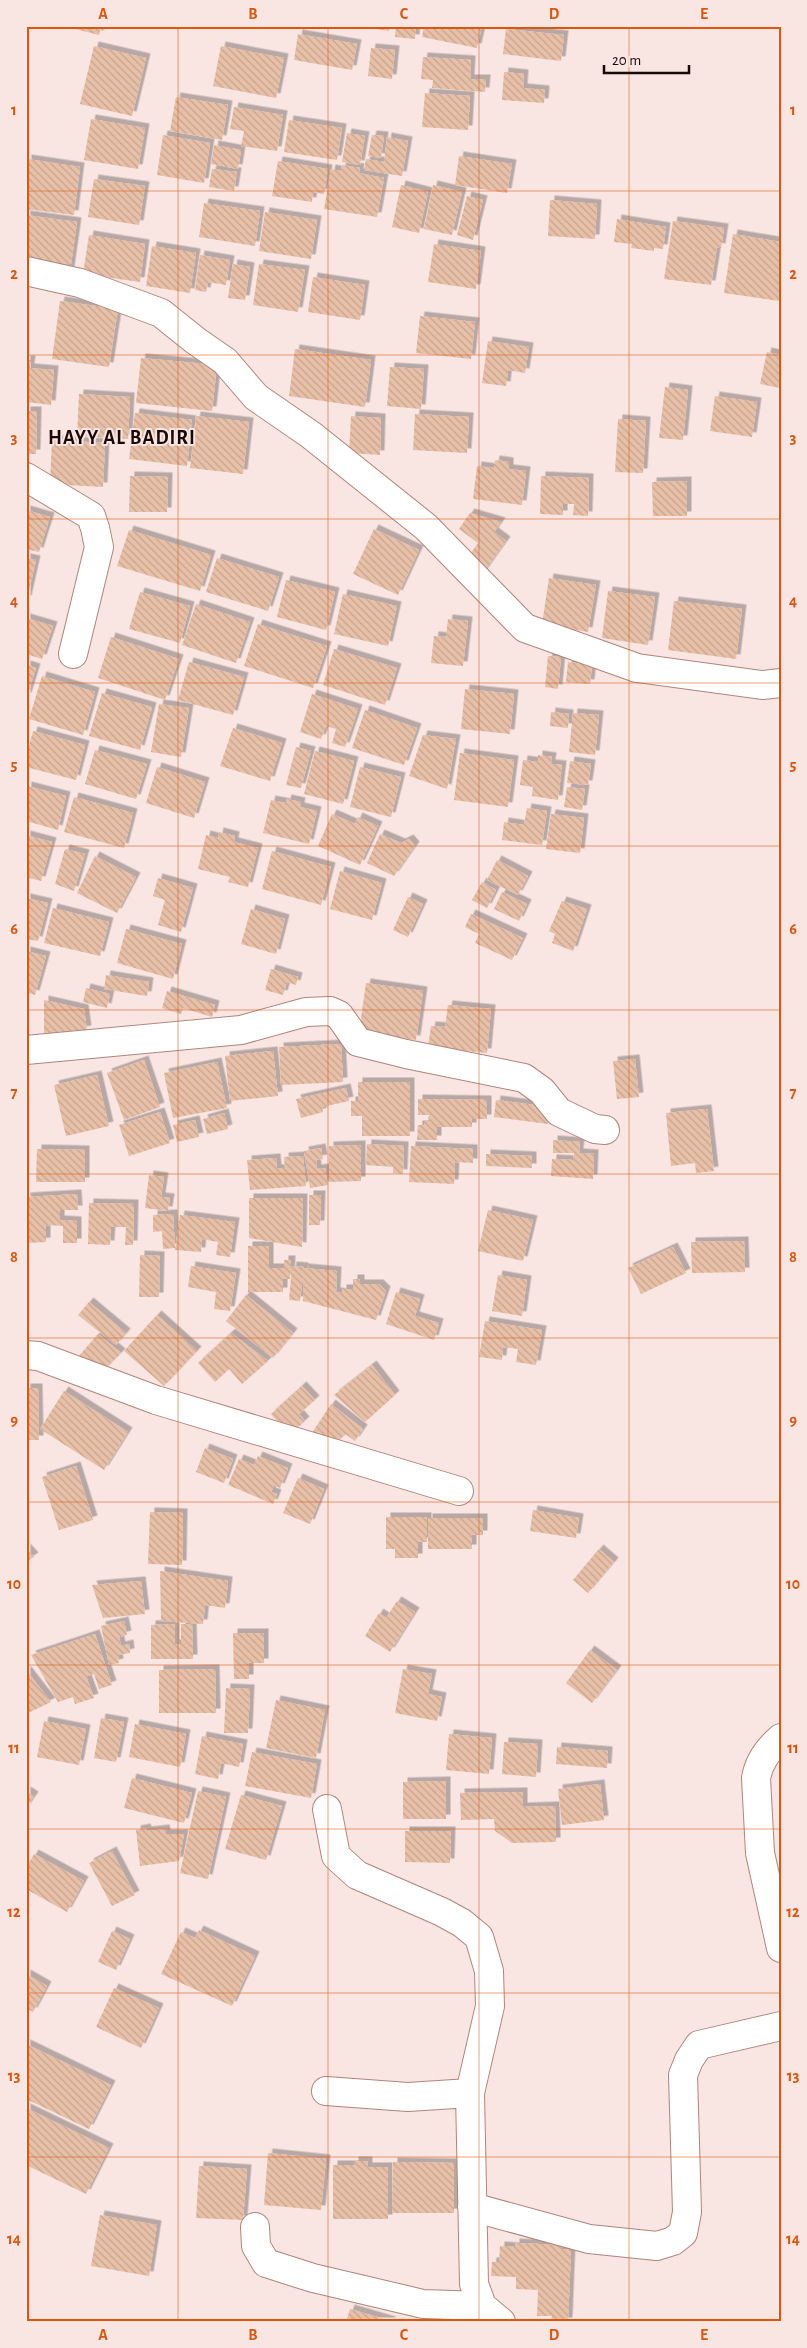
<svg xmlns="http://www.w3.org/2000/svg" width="807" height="2348" font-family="'Alegreya Sans',sans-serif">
  <defs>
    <pattern id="building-back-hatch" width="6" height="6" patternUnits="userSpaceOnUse" patternTransform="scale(1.25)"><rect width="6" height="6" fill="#e8c0a8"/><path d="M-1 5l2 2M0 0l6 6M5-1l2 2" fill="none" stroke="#c6a48f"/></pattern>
    <filter id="shadow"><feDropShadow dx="4.5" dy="-4.5" stdDeviation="0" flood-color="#0004"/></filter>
  </defs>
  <rect width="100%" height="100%" fill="#f9e5e1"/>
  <path fill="url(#building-back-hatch)" filter="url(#shadow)" d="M63,26H101L99,35Z
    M367,26H389V31L367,28Z
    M396,26H416L415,39L395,37Z
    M424,26H482L477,48L422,37Z
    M564,26H601V29Z
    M506,29L564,35L561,61L503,54Z
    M298,34L357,44L352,70L294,60Z
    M94,46L146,58L132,116L80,104Z
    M221,46L284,58L276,98L213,86Z
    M371,48L395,50L392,79L368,76Z
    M423,57L471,60L470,79H486L485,92L432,88L433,80L421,79Z
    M504,72L524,74L523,88L545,90L544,103L502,100Z
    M425,93L470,96L468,130L422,127Z
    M176,97L228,105L222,140L170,131Z
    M234,107L283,115L277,151L241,146L244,131L230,129Z
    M91,119L145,128L138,169L84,160Z
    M289,120L342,128L337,160L284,152Z
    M347,133L365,136L360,165L342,162Z
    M163,135L210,143L204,183L157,175Z
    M372,135L384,136L381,158L368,156Z
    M387,137L408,141L402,176L364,170L366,159L384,162Z
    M214,145L241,150L238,169L211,164Z
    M459,156L512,164L507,193L455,185Z
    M27,159L80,167L74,215L26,209Z
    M278,161L328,169L324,194L313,192L312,202L272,196Z
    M342,165L360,168L359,173L384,178L377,217L324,209L331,169L341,171Z
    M212,169L237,172L234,191L209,187Z
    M94,179L145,186L139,225L88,217Z
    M401,185L428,192L419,233L392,227Z
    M433,185L462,192L452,235L424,229Z
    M467,196L483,200L473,240L457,235Z
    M550,200L597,204L595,239L548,236Z
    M204,203L260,211L255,246L199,237Z
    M265,212L317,220L311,259L259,251Z
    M26,215L77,222L70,271L26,266Z
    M617,219L666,227L663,249L654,248V251L631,248L632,244L614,242Z
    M673,221L724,228L721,248L717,247L711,285L664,279Z
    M733,234L781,242L779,301L724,293Z
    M89,235L145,244L140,282L83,274Z
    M434,244L481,251L476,289L428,282Z
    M152,246L196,253L190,293L146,286Z
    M200,255L230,260L226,285L208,282L206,292L195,290Z
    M233,264L250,267L245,300L228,298Z
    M259,264L305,270L298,312L253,305Z
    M313,277L365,285L360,320L308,312Z
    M60,301L118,309L109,367L52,359Z
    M420,316L475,322L471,359L416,353Z
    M488,341L529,347L525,373L508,370L506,386L482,383Z
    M295,349L371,360L365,407L289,396Z
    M767,352L781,355L780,388L760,384Z
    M141,358L217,365L212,411L136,403Z
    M26,360H31L30,368L54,370L51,405L26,402Z
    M390,367L424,369L421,409L387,406Z
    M665,387L688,390L683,440L659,438Z
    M79,394L130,397L128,439L77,436Z
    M715,396L757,402L752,437L710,431Z
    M26,411H37L36,454H26Z
    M135,413L192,420L187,466L129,459Z
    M415,414L469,417L467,453L413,450Z
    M196,416L249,422L243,474L190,468Z
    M351,416L381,418L380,455L349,453Z
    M618,419L646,421L643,473L615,472Z
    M52,440L105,443L103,487L50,484Z
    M495,460L509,462V469L526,471L522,505L473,499L477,466L494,468Z
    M130,476L168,477L167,512H129Z
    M541,476L589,478L588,516L573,515L574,504H563V515L540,514Z
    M687,481V516H653L652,482Z
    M26,510L50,517L39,552L26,549Z
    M470,513L501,522L494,532L506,541L481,576L463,564L478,543L459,529Z
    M374,529L419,550L398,595L353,574Z
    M129,530L211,555L200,591L117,566Z
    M26,558L36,560L27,600H26Z
    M217,558L279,577L268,611L206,592Z
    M549,578L596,585L588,632L542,624Z
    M286,580L335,592L326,630L277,617Z
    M608,591L655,597L648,645L602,638Z
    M140,592L190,606L180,643L129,629Z
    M343,594L397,606L388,646L334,634Z
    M674,601L742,609L736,659L668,650Z
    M196,604L250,622L236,663L182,645Z
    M26,618L53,626L42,659L26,654Z
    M448,619L468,621L463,666L431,663L434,636L446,637Z
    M258,624L327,646L313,688L244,666Z
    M111,637L179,659L165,700L98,678Z
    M334,649L397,668L385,705L323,685Z
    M548,656L561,657L558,689L545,687Z
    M189,662L244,677L233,715L178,700Z
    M568,662L592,665L590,684L566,682Z
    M26,665L36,668L27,697H26Z
    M42,676L95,692L83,735L29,719Z
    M465,689L514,694L510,734L461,729Z
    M102,693L152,707L140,750L89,736Z
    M312,694L358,709L345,747L332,743L336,729L326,726L321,739L300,732Z
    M159,704L189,708L181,757L151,752Z
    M365,710L417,728L404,765L352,748Z
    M551,712L569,714L568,728L550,726Z
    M573,713L599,715L595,755L569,752Z
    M233,728L282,743L270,781L220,766Z
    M33,731L85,745L76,780L26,767V758Z
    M423,735L456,739L447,789L409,776Z
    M296,747L311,751L301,788L286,785Z
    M95,750L147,764L136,799L85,784Z
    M315,751L354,761L343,804L304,794Z
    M460,753L514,760L508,807L454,800Z
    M538,755L552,757L551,764L562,765L558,800L532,796L533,787L520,785L523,760L538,762Z
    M570,761L591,764L588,785L567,783Z
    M157,767L205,782L194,818L146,803Z
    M360,767L401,777L391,817L350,807Z
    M27,786L66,796L58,830L26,821Z
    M567,787L585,789L582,810L564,807Z
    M74,797L133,813L124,848L64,832Z
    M287,799L301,802L300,807L317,811L309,844L263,833L271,800L286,803Z
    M527,808L547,811L542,845L502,840L504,822L524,825Z
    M332,814L355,824L358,817L378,826L360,865L318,846Z
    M551,814L584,818L580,853L546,849Z
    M219,832L235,836L234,842L258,848L248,887L228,882L230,877L198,869L206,835L218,838Z
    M380,834L401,843L409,839L415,846L394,876L367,863Z
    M26,835L52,842L41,881L26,877Z
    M65,849L85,854L74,891L55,884Z
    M272,851L331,867L321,905L262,889Z
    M95,856L136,877L117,913L77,893Z
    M497,860L528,876L518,895L487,880Z
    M340,871L382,883L372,920L330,909Z
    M158,878L193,888L181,932L158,925L165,900L153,896Z
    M482,882L496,890L487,908L472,900Z
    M502,892L527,904L519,921L494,909Z
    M408,897L423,904L408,937L393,930Z
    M26,898L48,903L38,941L26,939Z
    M562,901L587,909L573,951L552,943L555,934L549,931Z
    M53,908L109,922L100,956L44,943Z
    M251,909L285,919L276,954L241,944Z
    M471,914L523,938L512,960L475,943L479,934L465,927Z
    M126,929L182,944L173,979L117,963Z
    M26,951L46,956L35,995L26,992Z
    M271,969L298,977L296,985L287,982L283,995L265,990Z
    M106,975L149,982L147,996L104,989Z
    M366,983L423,991L416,1040L359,1032Z
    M86,988L110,994L107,1008L83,1002Z
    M167,991L215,1005L212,1017L183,1008L181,1014L162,1008Z
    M44,1000L84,1009L87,1030L44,1036Z
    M448,1005L491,1009L487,1053L428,1047L431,1026L445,1027Z
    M341,1044L343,1082L281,1085L279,1047Z
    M273,1051L278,1096L230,1101L225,1056Z
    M635,1059L639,1097L617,1099L613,1061Z
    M144,1060L160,1107L124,1120L107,1073Z
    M217,1062L227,1108L173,1118L164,1073Z
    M97,1075L109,1126L66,1136L54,1085Z
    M358,1082H410V1136H362V1116H351V1101H358Z
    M346,1088L349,1101L322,1107L323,1112L301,1118L296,1099Z
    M418,1099L487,1100V1119H472V1127H437V1140H417L418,1125H424V1121H429V1115H418Z
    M496,1100L550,1107L548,1124L494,1117Z
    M707,1109L714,1171L696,1173L695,1163L671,1166L666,1113Z
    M160,1112L170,1143L129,1156L119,1125Z
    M224,1113L228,1129L207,1134L203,1119Z
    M195,1120L199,1137L177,1142L173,1125Z
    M553,1140L580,1142L579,1153L594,1154L593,1179L551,1176L552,1159L573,1160L574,1153H553Z
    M367,1144L404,1146L403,1174L393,1173V1167L366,1165Z
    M361,1145V1181L329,1182V1146Z
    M411,1146L473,1149V1163L455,1162L454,1184L409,1182Z
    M321,1148L323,1159L316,1160L317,1169L325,1168L328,1185L310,1188L304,1151Z
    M37,1149L85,1150V1182H36Z
    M486,1154L532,1156V1168L486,1166Z
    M303,1156L306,1186L250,1190L247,1160L276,1158L277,1169L285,1168L284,1157Z
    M149,1175L164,1177L161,1197L170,1198L168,1211L145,1208Z
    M77,1194L78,1210H60V1220L77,1221V1243H63V1226L46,1225V1242L27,1243L26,1197Z
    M309,1195H321L320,1225H309Z
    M249,1198H303L302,1247L249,1238Z
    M89,1203L134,1204L133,1245H125L126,1227H111L110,1245L88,1244Z
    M488,1210L533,1220L523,1261L478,1251Z
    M173,1214L175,1248L163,1249L162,1231L153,1232V1215Z
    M180,1215L235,1222L230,1257L216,1255L218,1242L202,1239L201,1252L175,1250Z
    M744,1241L745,1272L692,1273L691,1242Z
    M248,1246H269V1268H284V1260H291L290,1279H283V1292H248Z
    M673,1247L686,1273L641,1294L628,1268Z
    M140,1255L160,1256L159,1297H139Z
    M191,1266L236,1273L230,1311L214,1309L216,1292L188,1287Z
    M292,1266L304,1267L300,1301L289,1300Z
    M304,1268L337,1271L336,1292L342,1293V1289H353V1279H360V1284H379L386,1291L376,1320L303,1301Z
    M498,1275L527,1280L522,1316L492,1311Z
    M396,1292L420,1299L415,1316L439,1323L434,1340L386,1324Z
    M246,1295L293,1333L273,1358L226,1321Z
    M89,1302L126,1333L116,1345L78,1315Z
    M157,1315L197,1351L164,1386L124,1351Z
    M485,1321L542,1330L536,1365L516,1362L518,1349L503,1347L502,1360L479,1357Z
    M231,1333L268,1361L242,1384L229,1369L215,1382L198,1363Z
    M98,1334L121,1353L100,1374L73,1363Z
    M372,1365L395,1395L365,1422L334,1395Z
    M302,1386L315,1400L299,1414L305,1421L289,1435L271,1414Z
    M26,1388H38L39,1440H26Z
    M64,1391L128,1432L104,1470L40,1429Z
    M331,1404L363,1429L355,1441L345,1434L339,1441L310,1436Z
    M205,1448L233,1459L224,1483L196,1472Z
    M258,1456L288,1468L280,1488L274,1485L271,1492L277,1494L273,1504L228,1485L239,1459L254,1465Z
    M76,1466L93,1520L59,1530L42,1477Z
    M298,1478L324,1489L310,1524L283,1513Z
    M533,1510L579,1518L576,1538L530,1531Z
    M150,1512L183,1513L182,1565L148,1564Z
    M386,1517H427V1542H418V1558H395V1549H386Z
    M428,1518H483V1535H472V1549H428Z
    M26,1548L34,1557L26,1562Z
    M599,1549L614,1562L588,1593L573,1580Z
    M160,1571L228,1581L225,1608L205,1605L203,1624L161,1621Z
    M141,1581L145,1614L103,1618L92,1585Z
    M397,1601L415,1612L390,1652L365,1636L379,1613L386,1618Z
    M124,1621L127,1635L119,1637L121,1646L129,1644L130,1653L118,1655L119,1663L109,1665L101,1626Z
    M175,1624V1644H181V1624H192L193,1659H151V1625Z
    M233,1633H264V1663H249V1679H234Z
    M95,1634L112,1685L99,1689L94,1674L86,1676L94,1698L75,1704L73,1697L58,1702L31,1655Z
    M590,1650L617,1670L592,1703L566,1683Z
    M215,1669L216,1713H159V1670Z
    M403,1669L432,1674L428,1694L442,1697L437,1721L395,1713Z
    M26,1670L51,1702L26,1714Z
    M226,1688L250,1689L248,1733H224Z
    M276,1700L325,1710L316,1758L266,1748Z
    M101,1718L124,1722L116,1762L94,1758Z
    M44,1721L86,1729L79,1765L37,1757Z
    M135,1724L186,1734L180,1767L129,1757Z
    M449,1734L492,1738L489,1774L446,1770Z
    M202,1736L243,1744L239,1767L221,1763L218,1779L195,1774Z
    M504,1742L538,1744L536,1777L502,1774Z
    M557,1747L608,1751L607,1768L556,1764Z
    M252,1752L317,1764L311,1798L245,1786Z
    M132,1778L192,1793L184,1823L124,1808Z
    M446,1781V1819H403V1782Z
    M600,1784L604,1820L562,1825L558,1789Z
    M26,1791L34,1796L26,1808Z
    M198,1791L226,1797L208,1879L180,1873Z
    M523,1792V1807L555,1806L556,1842L512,1843L495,1831L494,1819L461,1820L460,1793Z
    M241,1795L282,1806L266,1860L225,1849Z
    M146,1828L147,1831L165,1829L166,1834H184L179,1861L140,1866L136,1830Z
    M405,1831H451L450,1863L405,1862Z
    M112,1851L135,1895L112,1906L89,1863Z
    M34,1854L84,1881L67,1912L26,1889V1868Z
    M199,1930L255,1956L232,2006L161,1974L181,1932L195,1938Z
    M112,1931L130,1939L116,1970L98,1962Z
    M26,1974L47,1986L33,2012L26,2008Z
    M114,1988L159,2008L141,2048L96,2027Z
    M26,2044L111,2085L89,2129L26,2099Z
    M26,2108L109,2148L86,2194L26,2165Z
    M268,2153L326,2159L321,2210L264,2205Z
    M354,2161H368V2167H388V2219H333V2165H354Z
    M393,2162L454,2163V2213H392Z
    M199,2166L247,2169L243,2220L196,2218Z
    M100,2215L157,2225L149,2276L91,2266Z
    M515,2243L562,2245V2249H571L568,2322H551L552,2316H537L538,2290L516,2289V2277L491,2276L492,2262H499L500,2246L515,2247Z
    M350,2309L391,2321V2322H346Z"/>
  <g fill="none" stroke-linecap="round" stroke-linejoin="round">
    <defs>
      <path id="minor" d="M26,271L80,283L161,313L196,341L225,361L256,397L311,435L426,527L525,628L637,668L762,685L781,683
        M26,477L91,516L95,528L99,547L73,654
        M26,1050L241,1030L306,1012L330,1011L339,1015L358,1042L406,1054L524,1078L542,1091L559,1112L595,1129L605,1130
        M26,1355L38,1356L156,1400L459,1491
        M781,1738C768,1749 759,1761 756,1778L760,1853L781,1948
        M327,1809L336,1856L357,1875L442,1912L462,1923L479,1937L489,1971L490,2006L470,2093
        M326,2091L408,2097L470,2093L474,2284L482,2306L501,2322
        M472,2207L589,2239L657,2246L673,2241L683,2233L687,2212L683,2075L689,2060L699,2045L781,2026
        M255,2227L256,2246L266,2263L313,2278L423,2304L482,2306"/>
    </defs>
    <use href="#minor" stroke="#b0857b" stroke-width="30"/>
    <use href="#minor" stroke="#fff" stroke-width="28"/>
  </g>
  <path fill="none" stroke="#de550c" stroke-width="1" stroke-opacity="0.55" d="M178,26V2322M328,26V2322M479,26V2322M629,26V2322M26,191H781M26,355H781M26,519H781M26,683H781M26,846H781M26,1010H781M26,1174H781M26,1338H781M26,1502H781M26,1665H781M26,1829H781M26,1993H781M26,2157H781"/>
  <g text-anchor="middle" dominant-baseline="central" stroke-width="4" stroke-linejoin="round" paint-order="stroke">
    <g font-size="20" font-weight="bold" letter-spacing="1" fill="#190907" stroke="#f9e5e1">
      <text x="122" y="438">HAYY AL BADIRI</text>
    </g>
  </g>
  <rect width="807" height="2348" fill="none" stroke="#f9e5e1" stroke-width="55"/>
  <path d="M604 65v8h85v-8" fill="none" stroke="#190907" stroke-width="2.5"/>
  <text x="612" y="65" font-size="15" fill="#190907" stroke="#f9e5e1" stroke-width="4" paint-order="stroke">20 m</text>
  <rect x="28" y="28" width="752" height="2292" fill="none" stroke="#de550c" stroke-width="2"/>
  <g font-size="16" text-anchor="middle" font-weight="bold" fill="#de550c">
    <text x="103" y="19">A</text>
    <text x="253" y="19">B</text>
    <text x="404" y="19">C</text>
    <text x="554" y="19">D</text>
    <text x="704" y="19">E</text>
    <text x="14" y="115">1</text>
    <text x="793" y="115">1</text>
    <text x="14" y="279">2</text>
    <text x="793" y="279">2</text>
    <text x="14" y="443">3</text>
    <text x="793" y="443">3</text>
    <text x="14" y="606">4</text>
    <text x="793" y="606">4</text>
    <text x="14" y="770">5</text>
    <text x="793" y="770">5</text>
    <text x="14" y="934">6</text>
    <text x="793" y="934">6</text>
    <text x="14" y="1098">7</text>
    <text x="793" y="1098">7</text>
    <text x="14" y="1262">8</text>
    <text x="793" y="1262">8</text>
    <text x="14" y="1425">9</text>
    <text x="793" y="1425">9</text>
    <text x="14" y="1589">10</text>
    <text x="793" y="1589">10</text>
    <text x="14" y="1753">11</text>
    <text x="793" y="1753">11</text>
    <text x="14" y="1917">12</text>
    <text x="793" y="1917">12</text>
    <text x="14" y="2081">13</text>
    <text x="793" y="2081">13</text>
    <text x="14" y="2244">14</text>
    <text x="793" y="2244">14</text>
    <text x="103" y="2340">A</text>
    <text x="253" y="2340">B</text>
    <text x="404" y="2340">C</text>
    <text x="554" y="2340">D</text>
    <text x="704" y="2340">E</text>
  </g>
</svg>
